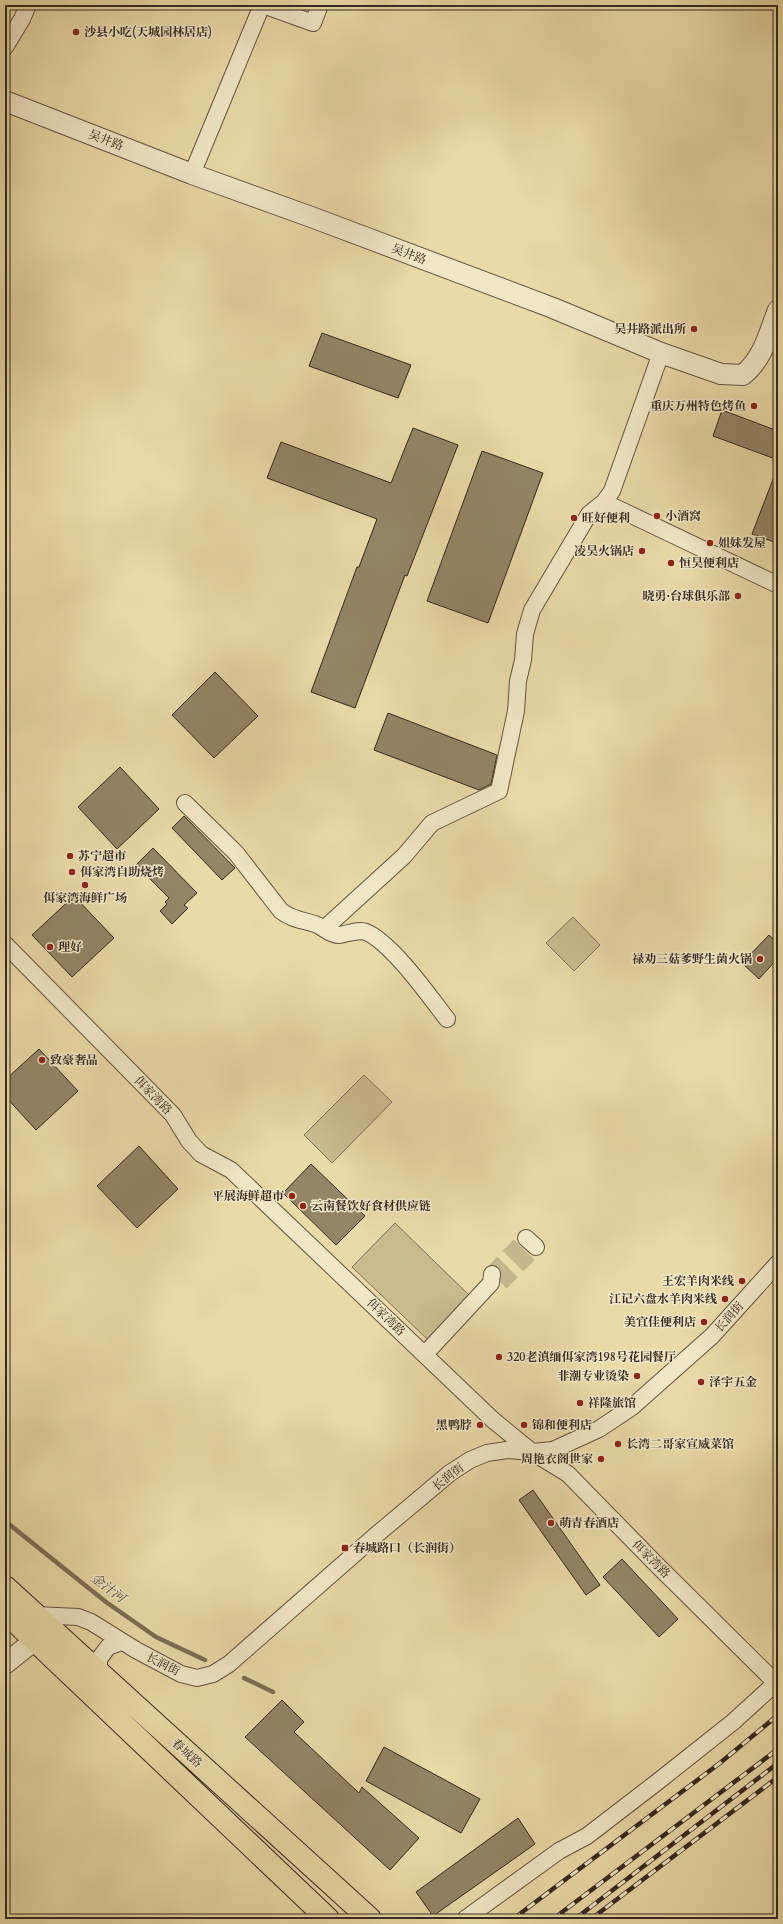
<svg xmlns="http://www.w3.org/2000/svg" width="783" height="1924" font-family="Cardo,'Noto Serif SC',serif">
  <rect width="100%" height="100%" fill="#e9daa7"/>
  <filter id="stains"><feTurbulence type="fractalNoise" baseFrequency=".005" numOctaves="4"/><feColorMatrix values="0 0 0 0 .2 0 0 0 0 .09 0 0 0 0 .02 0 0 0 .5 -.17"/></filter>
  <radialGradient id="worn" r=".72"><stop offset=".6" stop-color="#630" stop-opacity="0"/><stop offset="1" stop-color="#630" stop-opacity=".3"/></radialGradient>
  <path fill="#cbbc90" stroke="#807258" d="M573,917L600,945L574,971L546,943Z
    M364,1075L392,1102L332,1163L304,1135Z
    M395,1223L469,1295L427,1339L352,1267Z"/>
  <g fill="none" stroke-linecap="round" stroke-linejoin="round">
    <path stroke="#7d6e55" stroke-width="4.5" d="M5,1521L106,1602L156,1637L205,1660
      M244,1678L273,1692"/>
  </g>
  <path fill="#938566" stroke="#36281f" d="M322,333L411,365L398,398L309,366Z
    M722,410L778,431V460L713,436Z
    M413,428L458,445L407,576L405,575L355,708L311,692L357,567H359L377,519L267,478L281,442L391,483Z
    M482,451L543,473L488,623L427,601Z
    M777,469L778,532L774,542L752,534Z
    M215,672L258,716L214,758L172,715Z
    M388,713L497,755L491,784L479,790L374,750Z
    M120,767L159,809L117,849L78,807Z
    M184,816L235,868L222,880L172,828Z
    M153,848L197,893L184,905L188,908L172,924L160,911L167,904L165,902L169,898L136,865Z
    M74,896L114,938L72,977L32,935Z
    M769,935L778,943V958L759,979L742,963Z
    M39,1049L78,1091L36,1130L5,1096V1080Z
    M139,1146L178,1189L137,1228L97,1186Z
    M311,1164L365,1216L336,1245L283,1193Z
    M533,1490L600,1585L586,1595L519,1500Z
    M622,1559L678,1619L659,1637L603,1577Z
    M282,1700L304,1722L294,1732L359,1793L362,1787L419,1838L390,1870L245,1737Z
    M384,1747L480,1799L461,1833L366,1781Z
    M518,1818L535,1844L433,1916L416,1892Z"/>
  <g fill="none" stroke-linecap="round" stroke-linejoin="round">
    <path stroke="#c5b68c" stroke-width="16" stroke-dasharray="16 8" stroke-linecap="butt" d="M492,1274L526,1238
      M501,1283L536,1247"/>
    <defs>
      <path id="minor" d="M263,5L313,23L320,5
        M5,47L22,19L28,5
        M192,174L262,5
        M604,502L778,585
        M185,803L236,853L281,911C291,919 302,920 315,924C324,927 329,935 339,935C348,934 358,929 366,932C391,942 430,997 447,1019
        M324,929L404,856L432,823L499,791L516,711L518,681L523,660L525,634L532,610L589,514L604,502L612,491L661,353
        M5,944L173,1115L189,1141L201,1154L231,1170L493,1420L532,1452L568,1474L655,1563L776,1683
        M526,1238L536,1247
        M425,1354L491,1283L492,1274
        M35,1615L78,1617L91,1622L136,1650L181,1674L197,1678L213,1674L229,1664L375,1536L450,1473L470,1460L487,1453L507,1450L532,1452L553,1450L599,1429L632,1407L712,1336L778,1263
        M99,1673V1659L108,1647L121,1642
        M465,1919L559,1851L587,1836L656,1783L733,1722L778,1681"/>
      <path id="tertiary" d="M5,101L192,174L314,218L553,308L661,353L721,374L743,375C763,359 769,333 778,310
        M5,1664L35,1640"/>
      <path id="primary" d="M5,1587L370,1919
        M5,1612L328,1919"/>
    </defs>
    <use href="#minor" stroke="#635441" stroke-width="18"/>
    <use href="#tertiary" stroke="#635441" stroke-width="22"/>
    <use href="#primary" stroke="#36281f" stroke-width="24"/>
    <use href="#minor" stroke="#f1e7c6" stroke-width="16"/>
    <use href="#tertiary" stroke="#f1e7c6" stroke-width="20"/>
    <use href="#primary" stroke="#e9daa7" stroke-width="22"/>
    <defs>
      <path id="rail" d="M513,1919L720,1763L778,1715
        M553,1919L778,1749
        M575,1919L778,1763
        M591,1919L778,1777"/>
    </defs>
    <use href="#rail" stroke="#36281f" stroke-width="4.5"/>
    <use href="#rail" stroke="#f1e7c6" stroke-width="3" stroke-dasharray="9" stroke-linecap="butt"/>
  </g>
  <g fill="#8f2418" stroke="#f1e7c6" stroke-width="1.5">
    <circle cx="76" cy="32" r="4"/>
    <circle cx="694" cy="329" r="4"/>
    <circle cx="754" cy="406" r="4"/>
    <circle cx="657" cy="516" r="4"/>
    <circle cx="574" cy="518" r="4"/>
    <circle cx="710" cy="543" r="4"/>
    <circle cx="642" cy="551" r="4"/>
    <circle cx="671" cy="563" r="4"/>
    <circle cx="738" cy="596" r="4"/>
    <circle cx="70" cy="856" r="4"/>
    <circle cx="72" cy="872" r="4"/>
    <circle cx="85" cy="885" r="4"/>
    <circle cx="50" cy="947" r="4"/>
    <circle cx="760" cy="959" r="4"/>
    <circle cx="42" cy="1060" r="4"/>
    <circle cx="292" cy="1196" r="4"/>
    <circle cx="303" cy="1206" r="4"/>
    <circle cx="742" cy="1281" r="4"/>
    <circle cx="725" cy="1299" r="4"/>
    <circle cx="704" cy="1322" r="4"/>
    <circle cx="499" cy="1357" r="4"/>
    <circle cx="637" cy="1376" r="4"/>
    <circle cx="701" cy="1382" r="4"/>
    <circle cx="580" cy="1403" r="4"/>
    <circle cx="480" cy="1425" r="4"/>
    <circle cx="524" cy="1425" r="4"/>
    <circle cx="618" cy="1444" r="4"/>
    <circle cx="601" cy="1459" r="4"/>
    <circle cx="551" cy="1523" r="4"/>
    <rect x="341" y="1544" width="8" height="8" rx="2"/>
  </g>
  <g text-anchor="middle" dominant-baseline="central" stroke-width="3" stroke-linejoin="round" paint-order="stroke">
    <g font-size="12" font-weight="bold" fill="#36281f" stroke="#f1e7c6" text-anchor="start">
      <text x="84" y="32">沙县小吃(天城园林居店)</text>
      <text x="686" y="329" text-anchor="end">吴井路派出所</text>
      <text x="746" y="406" text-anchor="end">重庆万州特色烤鱼</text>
      <text x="665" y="516">小酒窝</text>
      <text x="582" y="518">旺好便利</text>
      <text x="718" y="543">姐妹发屋</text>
      <text x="634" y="551" text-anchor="end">凌昊火锅店</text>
      <text x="679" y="563">恒昊便利店</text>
      <text x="730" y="596" text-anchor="end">晓勇·台球俱乐部</text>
      <text x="78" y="856">苏宁超市</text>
      <text x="80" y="872">佴家湾自助烧烤</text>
      <text x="85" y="898" text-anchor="middle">佴家湾海鲜广场</text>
      <text x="58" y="947">理好</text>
      <text x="752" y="959" text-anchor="end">禄劝三菇爹野生菌火锅</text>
      <text x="50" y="1060">致豪奢品</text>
      <text x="284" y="1196" text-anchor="end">平展海鲜超市</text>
      <text x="311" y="1206">云南餐饮好食材供应链</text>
      <text x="734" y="1281" text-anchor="end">王宏羊肉米线</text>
      <text x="717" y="1299" text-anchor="end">江记六盘水羊肉米线</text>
      <text x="696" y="1322" text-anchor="end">美宜佳便利店</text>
      <text x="507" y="1357">320老滇缅佴家湾198号花园餐厅</text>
      <text x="629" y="1376" text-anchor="end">非潮专业烫染</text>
      <text x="709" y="1382">泽宇五金</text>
      <text x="588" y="1403">祥隆旅馆</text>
      <text x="472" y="1425" text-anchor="end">黑鸭脖</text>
      <text x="532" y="1425">锦和便利店</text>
      <text x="626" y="1444">长湾二哥家宣威菜馆</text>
      <text x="593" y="1459" text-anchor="end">周艳衣阁世家</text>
      <text x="559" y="1523">萌青春酒店</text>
      <text x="353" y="1548">春城路口（长润街）</text>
    </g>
    <g font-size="12" fill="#36281f" stroke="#f1e7c6">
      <text transform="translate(106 140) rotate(21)">吴井路</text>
      <text transform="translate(409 254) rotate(21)">吴井路</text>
      <text transform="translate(153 1095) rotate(46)">佴家湾路</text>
      <text transform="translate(386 1317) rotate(44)">佴家湾路</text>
      <text transform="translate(729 1317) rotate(-48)">长润街</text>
      <text transform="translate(448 1477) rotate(-38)">长润街</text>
      <text transform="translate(651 1559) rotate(45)">佴家湾路</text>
      <text transform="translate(163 1664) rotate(27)">长润街</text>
      <text transform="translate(187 1753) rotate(42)">春城路</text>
    </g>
    <g font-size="13" font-style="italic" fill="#594b3a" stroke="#f1e7c6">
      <text transform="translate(108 1588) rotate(37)">金汁河</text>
    </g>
  </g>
  <rect width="783" height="1924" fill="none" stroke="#e9daa7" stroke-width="20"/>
  <rect x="6" y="6" width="771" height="1912" fill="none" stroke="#36281f" stroke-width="2"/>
  <rect x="10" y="10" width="763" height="1904" fill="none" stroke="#36281f"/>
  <rect width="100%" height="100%" filter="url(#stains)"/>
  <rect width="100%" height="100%" fill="url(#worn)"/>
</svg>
